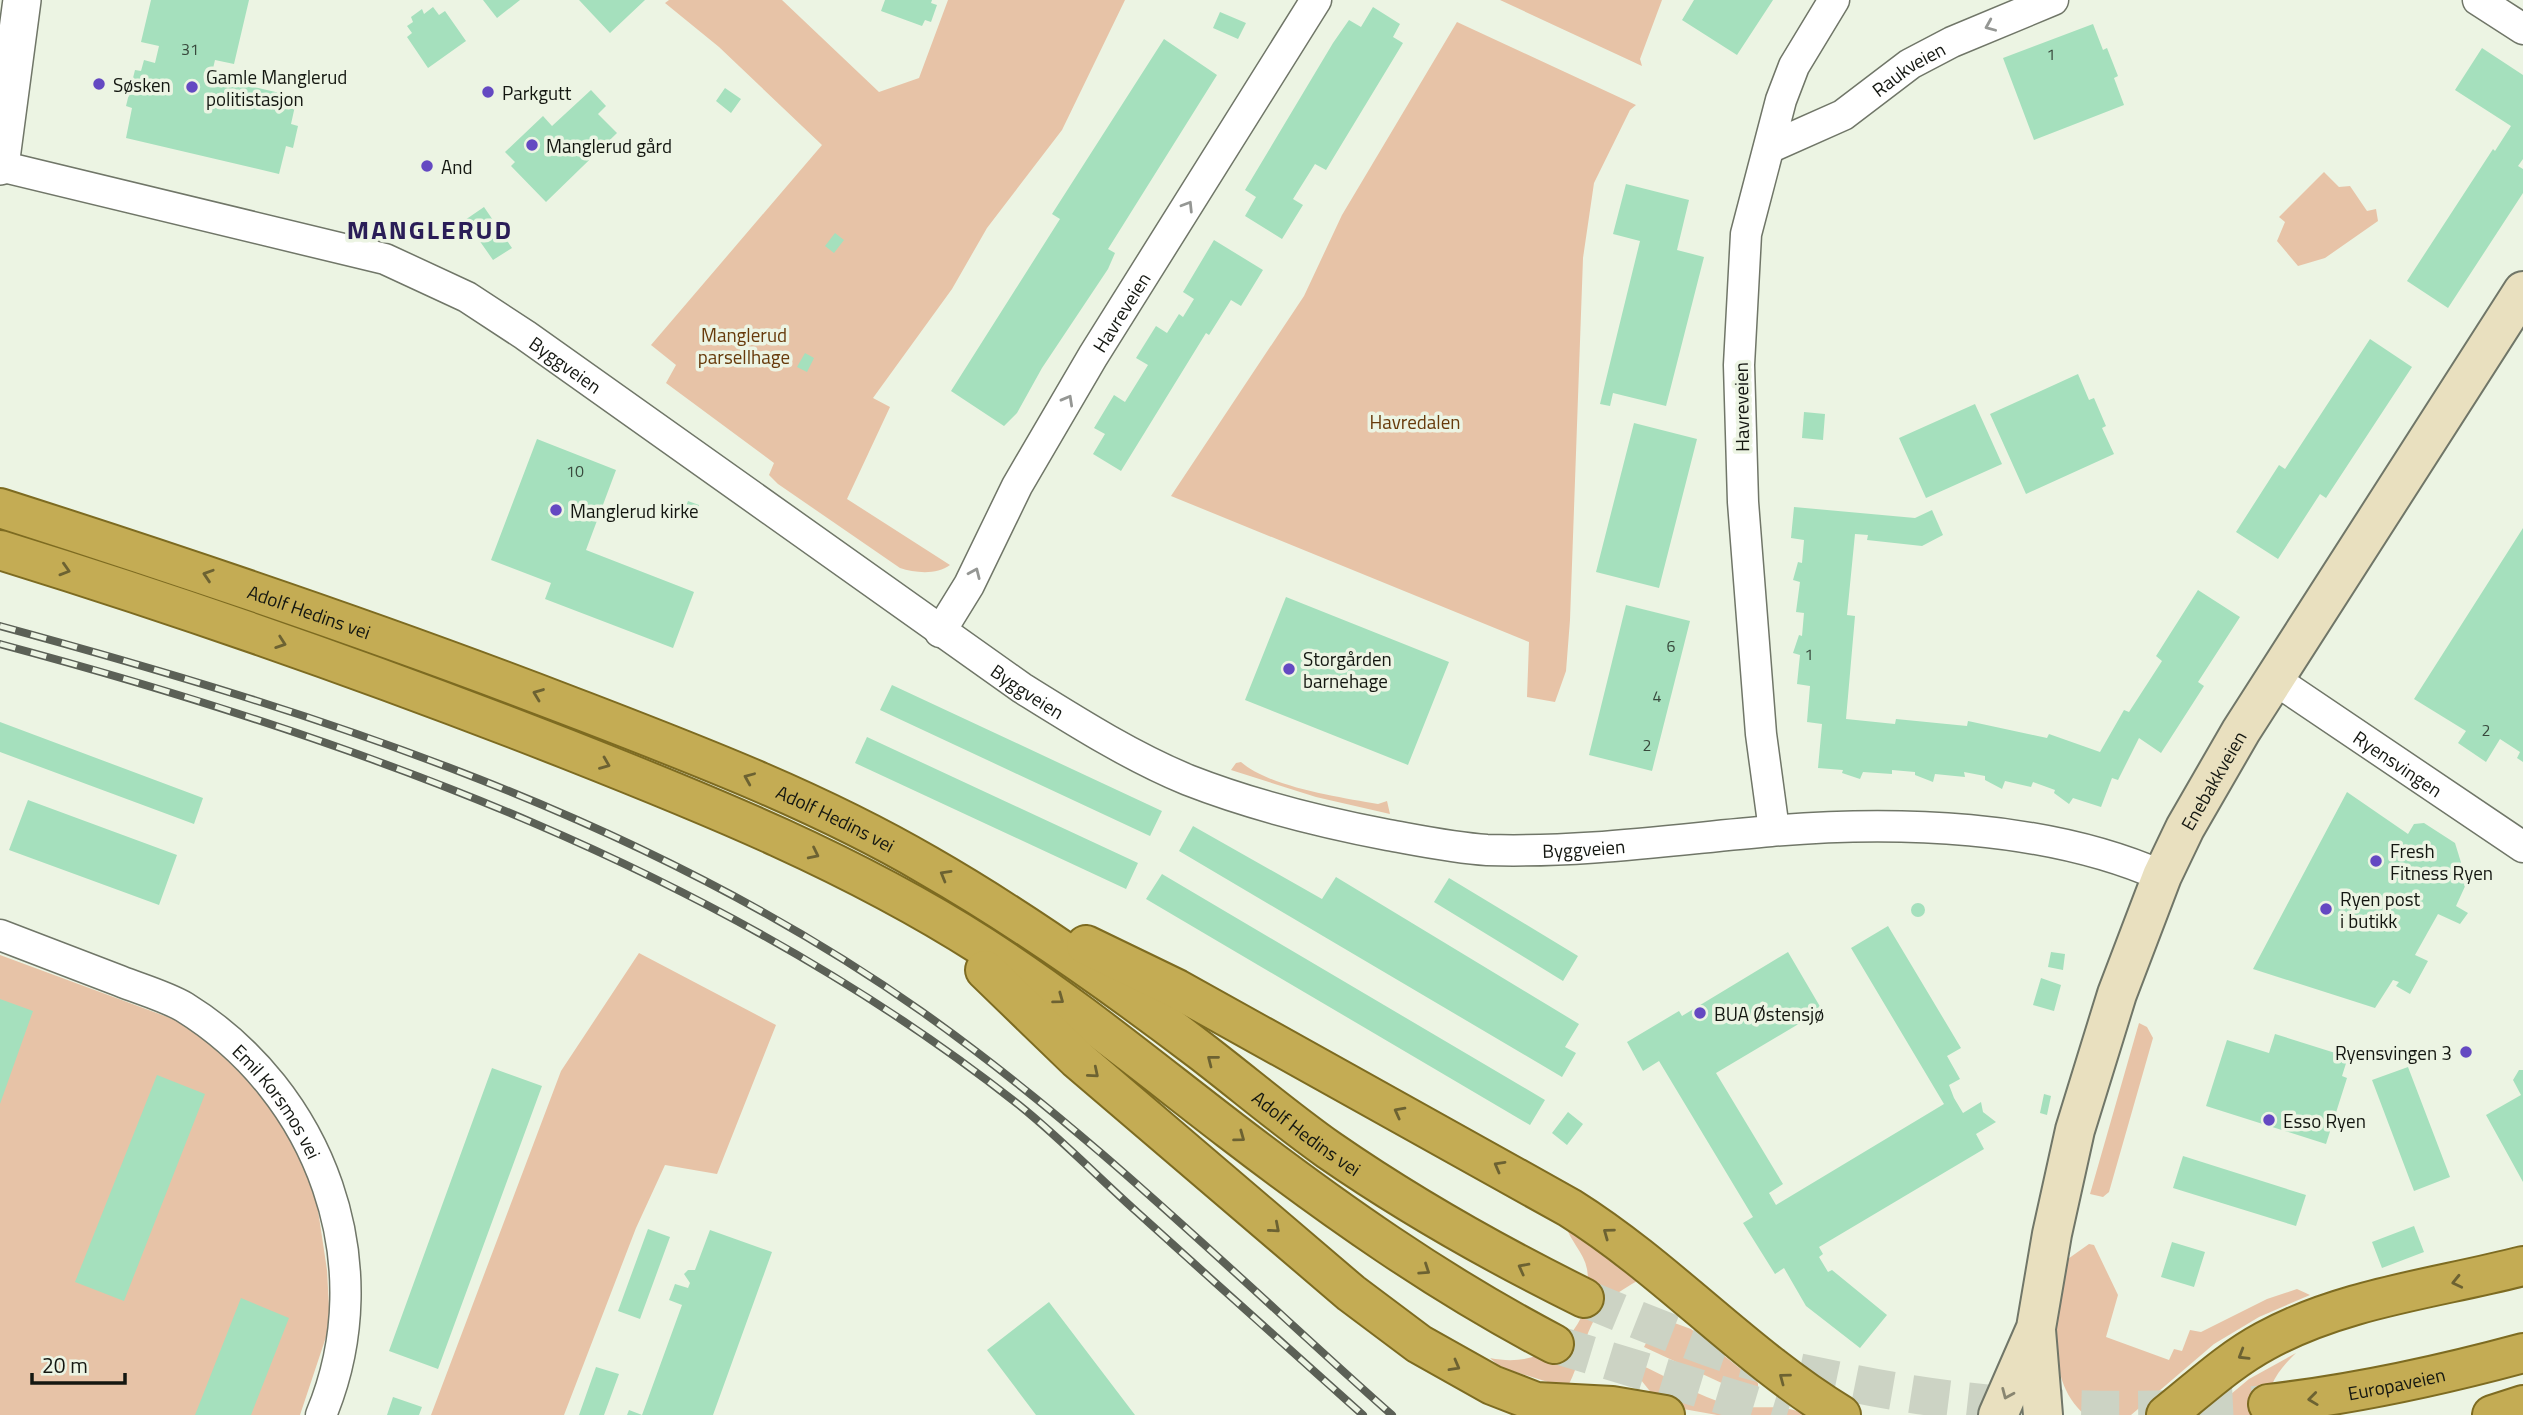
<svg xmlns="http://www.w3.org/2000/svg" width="2523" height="1415" font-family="'Titillium Web',sans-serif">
  <rect width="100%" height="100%" fill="#ecf4e3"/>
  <path fill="#e7c3a7" d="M669,0H782L879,92L919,78L948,0H1125L1062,130L987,228L952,289L873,398L890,407L847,499L950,565C937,575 915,573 900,568L778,484L769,475L774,463L666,383L676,365L651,345L822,145L719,47L665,3Z
    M1500,0H1662L1640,59L1642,66Z
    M1457,22L1636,105L1630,110L1594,183L1583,258L1570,620L1566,671L1555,702L1527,697L1529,642L1171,496L1304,296L1342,215Z
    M2324,172L2339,187L2350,186L2367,211L2376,209L2378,221L2325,258L2298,266L2277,241L2285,222L2279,217Z
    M1241,762C1270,787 1337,797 1378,804L1387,801L1390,814L1316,797L1231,770L1236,763Z
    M639,953L776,1025L717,1174L665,1165L636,1228L564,1415H431L561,1071Z
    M0,955L200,1029L264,1094L294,1139L316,1197L327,1270L330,1325L300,1415H0Z
    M2139,1023L2147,1027L2153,1038L2109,1192L2103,1197L2090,1194Z
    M1566,1226L1640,1279C1629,1286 1616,1293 1607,1302C1584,1326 1583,1359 1567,1388L1500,1367L1490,1358C1547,1370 1597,1330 1587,1269C1584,1253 1569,1239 1566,1226Z
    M2089,1244L2094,1245L2118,1295L2106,1337L2169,1360L2174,1349L2182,1351L2190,1330L2201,1332L2267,1299L2297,1289L2310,1295L2259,1317L2214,1344L2131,1415H2085C2042,1378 2058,1310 2065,1261Z
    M1669,1321L1691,1329L1758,1383V1389L1726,1385L1644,1347L1651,1333Z
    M2296,1353C2276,1372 2267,1388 2264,1415H2206L2249,1379Z
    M1639,1364C1668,1377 1699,1397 1730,1405C1755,1411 1785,1402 1806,1415H1717L1661,1405L1641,1380Z"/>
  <path fill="#a5e0bd" d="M151,0H249L234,64L215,60L211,77L297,97L291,124L298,126L293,148L286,146L279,174L126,138L132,108L126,106L135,70L141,71L144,60L155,63L159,46L141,42Z
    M483,0H520L497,18Z
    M579,0H645L610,33Z
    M885,0H932L931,3L937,5L931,22L925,20L922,26L881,11Z
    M1694,0H1773L1737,55L1682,20Z
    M433,7L439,15L445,11L466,41L428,68L407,37L412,33L407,26L413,22L411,17L422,9L424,14Z
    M1373,7L1400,24L1393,37L1403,43L1326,170L1315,164L1293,199L1303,205L1282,239L1245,216L1256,197L1245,190L1333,43L1349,20L1361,27Z
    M1220,12L1246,23L1238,39L1213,28Z
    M2093,24L2103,50L2107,48L2118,76L2114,78L2124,105L2034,140L2003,58Z
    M1164,39L1217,75L1108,249L1115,253L1108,269L1042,368L1017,413L1004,426L951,391L1060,219L1052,214Z
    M2482,48L2523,75V159L2518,166L2523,169V193L2448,308L2407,281L2493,149L2495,151L2511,126L2455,90Z
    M725,88L741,99L731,113L716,101Z
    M591,90L606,106L598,114L617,133L546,202L511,166L515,162L505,152L543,116L552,126Z
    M1626,184L1689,200L1677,250L1704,257L1666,406L1613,393L1610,406L1600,404L1640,241L1613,234Z
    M484,207L512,248L493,260L465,220Z
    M835,233L844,240L834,253L825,246Z
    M1214,240L1263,270L1241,306L1231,300L1209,335L1206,333L1121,471L1093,454L1105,434L1094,428L1114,395L1125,402L1148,365L1136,358L1156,326L1167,333L1179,314L1183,317L1194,299L1183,292Z
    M2370,339L2412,367L2326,498L2320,494L2278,559L2236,532L2279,465L2285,469Z
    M805,353L814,358L807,372L797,367Z
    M2078,374L2089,400L2094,398L2106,426L2102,428L2114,454L2026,494L1990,414Z
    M1975,404L2002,464L1926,498L1899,438Z
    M1804,412L1825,414L1823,440L1802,438Z
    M1634,423L1697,439L1659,588L1596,572Z
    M537,439L616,470L586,550L694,592L673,648L545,599L551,583L491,560Z
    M688,501L699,505L695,518L683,514Z
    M1794,507L1915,518L1932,510L1943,535L1922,546L1867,540L1868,535L1855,534L1847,615L1855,616L1846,719L1895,724L1896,719L1967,726L1968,721L2047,738L2049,734L2100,752L2124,710L2129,712L2162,661L2156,656L2198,590L2240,617L2198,682L2204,686L2161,753L2139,738L2118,780L2112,778L2101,807L2073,798L2069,804L2054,793L2055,790L2033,782L2031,787L2005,781L2002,789L1985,780V776L1964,772L1965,777L1935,774L1933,782L1915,775V772L1892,770V774L1863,772L1860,779L1842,773L1843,770L1818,768L1822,724L1807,722L1810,686L1797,684L1800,655L1793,653L1799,635L1802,636L1804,613L1796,612L1800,582L1793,580L1798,562L1802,563L1804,540L1791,538Z
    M2523,528V762L2517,758L2520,752L2500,739L2486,762L2458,743L2466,731L2414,699Z
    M1286,597L1449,662L1408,765L1245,700Z
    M1626,605L1690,621L1652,771L1589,755Z
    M892,685L1162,811L1150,836L880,710Z
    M0,722L203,798L194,824L0,752Z
    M867,737L1138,863L1126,889L855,763Z
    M2347,792L2408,834L2414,824L2424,823L2455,843L2467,882L2456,906L2468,913L2460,924L2438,914L2415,955L2428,961L2410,994L2396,986L2399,982L2393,980L2375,1008L2253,969Z
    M28,800L177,855L159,905L9,850Z
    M1193,826L1322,899L1336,877L1579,1024L1565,1047L1576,1053L1562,1077L1179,851Z
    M1162,874L1545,1100L1530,1125L1146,899Z
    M1449,878L1578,956L1563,981L1434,902Z
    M1911 910a7 7 0 1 1 14 0a7 7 0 1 1-14 0Z
    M1888,926L1961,1048L1947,1056L1960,1079L1949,1085L1954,1098L1963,1113L1981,1102L1983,1112L1996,1122L1976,1134L1984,1149L1819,1247L1823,1254L1819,1257L1828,1272L1832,1270L1887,1315L1860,1348L1806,1306L1784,1268L1775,1274L1743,1223L1753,1217L1659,1061L1643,1071L1627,1042L1679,1011L1682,1016L1788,952L1822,1010L1716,1073L1783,1184L1769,1193L1776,1205L1944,1104L1851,948Z
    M2051,952L2065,954L2063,970L2048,967Z
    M2041,978L2061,985L2054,1011L2033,1005Z
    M0,999L33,1011L0,1104Z
    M2275,1034L2348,1057L2342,1076L2347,1078L2326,1144L2206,1106L2227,1040L2269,1053Z
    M2408,1067L2450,1177L2414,1191L2372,1080Z
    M492,1068L542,1086L438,1369L389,1351Z
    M2519,1070H2523V1182L2486,1115L2521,1095L2513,1080Z
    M157,1075L205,1094L124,1301L75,1282Z
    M2044,1094L2051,1096L2047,1115L2040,1113Z
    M1568,1112L1583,1124L1567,1145L1552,1133Z
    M2183,1156L2306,1195L2296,1226L2173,1188Z
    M2414,1226L2424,1252L2382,1268L2372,1242Z
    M648,1229L670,1237L640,1319L618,1311Z
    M710,1230L772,1252L713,1415H627L629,1410L642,1415L682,1305L669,1300L675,1284L688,1288L690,1283L684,1274L688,1270H695Z
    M2172,1242L2205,1252L2194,1287L2161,1277Z
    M241,1298L289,1318L251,1415H195Z
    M1049,1302L1135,1415H1036L987,1350Z
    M596,1367L619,1374L604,1415H579Z
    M393,1397L422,1407L419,1415H387Z"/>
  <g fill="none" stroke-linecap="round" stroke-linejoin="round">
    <path stroke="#ccd3c4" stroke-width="38" stroke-dasharray="38 19" stroke-linecap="butt" d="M1584,1298C1632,1318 1679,1337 1728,1354C1766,1366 1807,1374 1846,1382C1990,1412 2121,1415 2268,1404
      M1554,1344L1787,1415"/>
    <defs>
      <g id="minor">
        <path d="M2478,0L2523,29"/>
        <path id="s1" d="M1771,147L1843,115L1910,64L1952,42L2053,0"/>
        <path id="s2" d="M0,166L385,259L467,297L525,335L1022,688C1075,721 1130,756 1188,780C1252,805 1320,822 1388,835C1421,841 1454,848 1487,850C1582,853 1678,839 1771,831C1895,820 2047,825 2162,876"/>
        <path id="s3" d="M940,632L969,585L1017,486L1093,356L1316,0"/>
        <path id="s4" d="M2274,679L2523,847"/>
        <path d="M1774,830L1761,734L1743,502L1739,365L1746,234L1781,100L1794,66L1834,0"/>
        <path id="s5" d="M0,935C40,950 80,966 120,981C140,989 165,996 184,1007C321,1092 384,1264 321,1415"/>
      </g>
      <path id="tertiary" d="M0,166L22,0"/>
      <g id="secondary">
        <path d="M2036,1330L2043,1415"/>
        <path id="s6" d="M1998,1415L2036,1328L2052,1234L2075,1130L2117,994L2162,876L2185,828L2241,731L2523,291"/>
      </g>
      <g id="trunk">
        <path id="s7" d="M0,508C191,569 380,633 567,705C689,752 814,799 927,865C1023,920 1113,984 1201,1051C1244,1084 1285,1119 1329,1150C1410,1206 1495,1254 1584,1298"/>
        <path d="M0,550C191,609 381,676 567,749C709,805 852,863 982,946C1069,1002 1148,1067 1230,1130C1333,1209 1439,1284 1554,1344"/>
        <path d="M1086,945L1177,989L1570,1208C1667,1269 1743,1355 1841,1415"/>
        <path d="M985,970L1077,1059L1351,1293L1419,1344L1492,1385L1536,1402L1612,1406L1665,1415"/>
        <path id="s8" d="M2268,1404C2355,1394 2438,1376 2523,1353"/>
        <path d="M2166,1415C2199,1389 2228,1361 2265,1341C2343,1298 2438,1288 2523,1266"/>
        <path d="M2492,1415L2523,1405"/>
      </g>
    </defs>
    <use href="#minor" stroke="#707668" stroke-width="33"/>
    <use href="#tertiary" stroke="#707668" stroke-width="40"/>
    <use href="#secondary" stroke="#707668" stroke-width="42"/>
    <use href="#trunk" stroke="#7d6b21" stroke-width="42"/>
    <use href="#minor" stroke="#fff" stroke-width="30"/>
    <use href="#tertiary" stroke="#fff" stroke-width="37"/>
    <use href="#secondary" stroke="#e9e0bf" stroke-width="38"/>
    <use href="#trunk" stroke="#c4ac54" stroke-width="38"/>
    <defs>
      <path id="rail" d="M0,626C321,713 647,818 921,1011C1087,1128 1240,1280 1392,1415
        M0,644C360,740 724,872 1019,1105C1060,1138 1098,1177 1137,1212C1212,1280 1288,1348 1363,1415"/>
    </defs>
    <use href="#rail" stroke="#5b6056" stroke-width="8"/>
    <use href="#rail" stroke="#ecf4e3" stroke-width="5" stroke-dasharray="16" stroke-linecap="butt"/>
  </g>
  <defs><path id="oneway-chevron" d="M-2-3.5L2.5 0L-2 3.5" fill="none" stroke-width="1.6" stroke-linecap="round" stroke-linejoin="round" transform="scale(1.75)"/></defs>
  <g stroke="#959794">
    <use href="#oneway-chevron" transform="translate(1990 26) rotate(157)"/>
    <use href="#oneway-chevron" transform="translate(1188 206) rotate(-58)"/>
    <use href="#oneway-chevron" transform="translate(1068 400) rotate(-61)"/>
    <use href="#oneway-chevron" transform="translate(975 573) rotate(-66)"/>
  </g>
  <g stroke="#6c6232">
    <use href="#oneway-chevron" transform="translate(65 570) rotate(17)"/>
    <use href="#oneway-chevron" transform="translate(208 575) rotate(-162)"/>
    <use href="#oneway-chevron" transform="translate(281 643) rotate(19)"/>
    <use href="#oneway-chevron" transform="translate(538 694) rotate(-159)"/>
    <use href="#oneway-chevron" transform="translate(605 764) rotate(22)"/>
    <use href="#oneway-chevron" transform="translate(749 778) rotate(-157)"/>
    <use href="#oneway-chevron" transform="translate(814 854) rotate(26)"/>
    <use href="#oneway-chevron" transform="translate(945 875) rotate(-150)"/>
    <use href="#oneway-chevron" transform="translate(1059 999) rotate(36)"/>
    <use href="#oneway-chevron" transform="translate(1212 1060) rotate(-142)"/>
    <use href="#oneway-chevron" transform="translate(1094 1073) rotate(40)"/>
    <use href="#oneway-chevron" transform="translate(1399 1112) rotate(-152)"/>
    <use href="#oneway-chevron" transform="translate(1240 1137) rotate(36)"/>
    <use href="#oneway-chevron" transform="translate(1499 1166) rotate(-151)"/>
    <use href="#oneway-chevron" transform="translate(1275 1228) rotate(41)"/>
    <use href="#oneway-chevron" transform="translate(1608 1233) rotate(-144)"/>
    <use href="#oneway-chevron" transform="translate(1523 1268) rotate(-152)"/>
    <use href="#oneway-chevron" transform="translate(1425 1270) rotate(34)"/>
    <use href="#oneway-chevron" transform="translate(2457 1282) rotate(167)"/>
    <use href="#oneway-chevron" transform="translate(2243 1355) rotate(149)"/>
    <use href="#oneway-chevron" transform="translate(1455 1366) rotate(29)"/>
    <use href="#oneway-chevron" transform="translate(1784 1378) rotate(-143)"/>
    <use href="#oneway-chevron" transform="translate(2313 1399) rotate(173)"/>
  </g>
  <use stroke="#898671" href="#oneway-chevron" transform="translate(2007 1394) rotate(113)"/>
  <g fill="#6449c2" stroke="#ecf4e3" stroke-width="2.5">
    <circle cx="99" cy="84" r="7"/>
    <circle cx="192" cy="87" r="7"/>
    <circle cx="488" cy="92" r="7"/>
    <circle cx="532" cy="145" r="7"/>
    <circle cx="427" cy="166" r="7"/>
    <circle cx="556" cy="510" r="7"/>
    <circle cx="1289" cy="669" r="7"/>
    <circle cx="2376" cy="861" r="7"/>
    <circle cx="2326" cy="909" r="7"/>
    <circle cx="1700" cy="1013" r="7"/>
    <circle cx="2466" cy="1052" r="7"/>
    <circle cx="2269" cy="1120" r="7"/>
  </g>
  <g text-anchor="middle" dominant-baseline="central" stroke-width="7" stroke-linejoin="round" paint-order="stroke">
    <g font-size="16" fill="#38493c">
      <text x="190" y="49">31</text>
      <text x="2051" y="54">1</text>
      <text x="575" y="471">10</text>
      <text x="1671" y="646">6</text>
      <text x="1809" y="654">1</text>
      <text x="1657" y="696">4</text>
      <text x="2486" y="730">2</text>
      <text x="1647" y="745">2</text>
    </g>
    <g font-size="19" fill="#141711" stroke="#ecf4e3">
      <text stroke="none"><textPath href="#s1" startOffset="159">Raukveien</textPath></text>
      <text stroke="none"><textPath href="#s3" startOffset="368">Havreveien</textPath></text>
      <text stroke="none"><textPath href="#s2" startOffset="606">Byggveien</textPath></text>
      <text transform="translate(1741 407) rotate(-91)">Havreveien</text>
      <text stroke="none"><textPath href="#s7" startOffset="326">Adolf Hedins vei</textPath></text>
      <text stroke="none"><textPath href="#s2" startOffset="1172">Byggveien</textPath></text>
      <text stroke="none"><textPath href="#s4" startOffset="150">Ryensvingen</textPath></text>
      <text stroke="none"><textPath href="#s6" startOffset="674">Enebakkveien</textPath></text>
      <text stroke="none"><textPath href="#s7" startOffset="892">Adolf Hedins vei</textPath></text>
      <text stroke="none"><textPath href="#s2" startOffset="1760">Byggveien</textPath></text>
      <text stroke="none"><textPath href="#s5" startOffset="332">Emil Korsmos vei</textPath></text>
      <text stroke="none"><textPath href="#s7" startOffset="1460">Adolf Hedins vei</textPath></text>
      <text stroke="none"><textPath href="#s8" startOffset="130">Europaveien</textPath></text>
    </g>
    <g font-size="19" fill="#141711" stroke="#ecf4e3" text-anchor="start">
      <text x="206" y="76">Gamle Manglerud<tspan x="206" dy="22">politistasjon</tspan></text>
      <text x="113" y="84">Søsken</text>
      <text x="502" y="92">Parkgutt</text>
      <text x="546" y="145">Manglerud gård</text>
      <text x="441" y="166">And</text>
      <text x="570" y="510">Manglerud kirke</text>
      <text x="1303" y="658">Storgården<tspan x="1303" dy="22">barnehage</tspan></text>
      <text x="2390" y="850">Fresh<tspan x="2390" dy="22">Fitness Ryen</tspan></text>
      <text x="2340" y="898">Ryen post<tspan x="2340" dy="22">i butikk</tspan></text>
      <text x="1714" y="1013">BUA Østensjø</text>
      <text x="2452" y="1052" text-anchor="end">Ryensvingen 3</text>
      <text x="2283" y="1120">Esso Ryen</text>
    </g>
    <g font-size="19" fill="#673a0b" stroke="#ecf4e3">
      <text x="744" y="334">Manglerud<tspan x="744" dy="22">parsellhage</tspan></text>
      <text x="1415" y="421">Havredalen</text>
    </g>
    <g font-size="26" font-weight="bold" letter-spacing="2" fill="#2a1d57" stroke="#ecf4e3">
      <text x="430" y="229">MANGLERUD</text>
    </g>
  </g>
  <path d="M32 1373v10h93v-10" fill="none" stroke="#141711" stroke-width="3.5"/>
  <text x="42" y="1373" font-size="21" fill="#141711" stroke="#ecf4e3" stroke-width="5" paint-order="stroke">20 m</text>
</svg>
